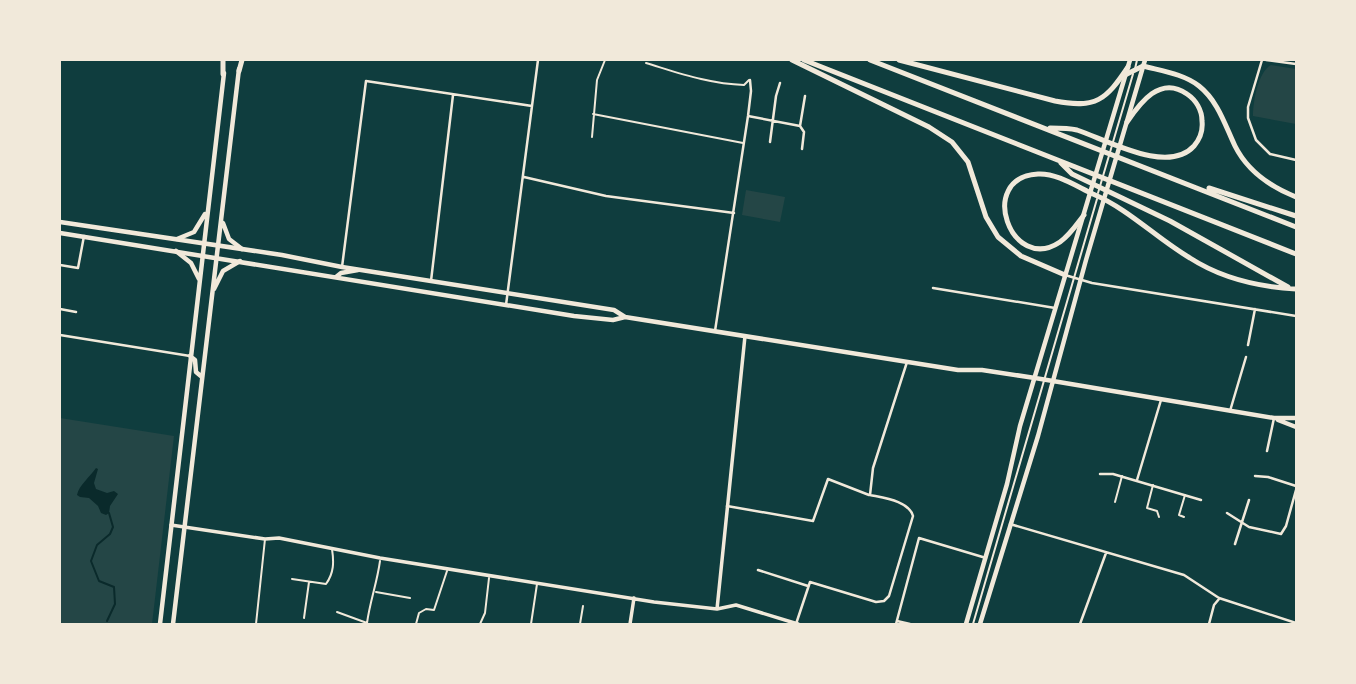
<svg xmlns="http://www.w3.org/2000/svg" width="1356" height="684" font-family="'Roboto Condensed',sans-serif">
  <rect width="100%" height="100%" fill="#0f3d3e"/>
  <path fill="#244646" d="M1271,65L1296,69V124L1253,116C1253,102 1258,72 1271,65Z
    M746,190L785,197L780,222L742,215Z
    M60,418L174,436L152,624H60Z"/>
  <path fill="#0a2a2b" d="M96,468L98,469L94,483L96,489L107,493L114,491L118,494L110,506L109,513L106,515L101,513L98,506L89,498L80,497L77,495C79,485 90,477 96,468Z"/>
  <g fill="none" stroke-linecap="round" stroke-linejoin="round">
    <path stroke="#0a2a2b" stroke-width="2" d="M107,621L115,604L114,587L99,581L91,561L97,545L110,534L113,527L109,513"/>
    <path stroke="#f1e9da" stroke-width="2" d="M646,63C679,73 709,84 744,85L749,80
      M1135,69L1137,60
      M593,114L743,143
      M592,137L597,80L605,60
      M1098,193L1133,74
      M1153,485L1147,508L1157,511L1159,517
      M1115,502L1122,476
      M1184,517L1179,515L1185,495
      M292,579L326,584C334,573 334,562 332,549
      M376,592L410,598
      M337,612L367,623C370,601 377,583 380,561
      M304,618L309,582
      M256,624L265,539
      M416,624L419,613L426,609L434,610L447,571
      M480,624L485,613L489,578
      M531,624L537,584
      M580,624L583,606
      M973,624L1097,199"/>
    <path stroke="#f1e9da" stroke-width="2.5" d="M1262,60L1248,107V118L1256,140L1270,154L1296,160
      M1266,60L1296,64
      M748,116L800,126L804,132L802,149
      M800,126L805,96
      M770,142L776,96L780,83
      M524,177L606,196L734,213
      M60,265L78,268L84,236
      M342,267L366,81L532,106
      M1065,275L1092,283L1296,316
      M431,281L453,95
      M933,288L1055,308
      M506,305L538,60
      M60,309L76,312
      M715,331L748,116L751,91L750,80
      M60,335L190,356
      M1248,345L1255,309
      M1230,411L1246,357
      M1267,451L1274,418
      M1100,474H1113L1201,500
      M1255,476L1268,477L1296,486
      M1137,480L1161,400
      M727,506L813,521L828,479L869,495
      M1227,513L1249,527L1281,534L1286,526L1296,490
      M1010,524L1184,575L1219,598L1296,623
      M1235,544L1249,500
      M758,570L808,586
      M897,621L910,624
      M796,624L810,582L876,602L884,601L889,596L913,516C909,501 884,498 870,495L873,468L907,362
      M896,624L919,538L986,558
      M1080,624L1106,553
      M1209,624L1214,605L1219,599"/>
    <path stroke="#f1e9da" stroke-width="3.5" d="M171,525L265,539L279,538L380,558L654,602L717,609L736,605L798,624
      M717,609L745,336
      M630,624L634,598"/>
    <path stroke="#f1e9da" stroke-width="4.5" d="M60,222L282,255L342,267L614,310L625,317L958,370H982L1035,378
      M60,233L574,316L613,320L625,317
      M336,277L341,273L358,270"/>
    <path stroke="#f1e9da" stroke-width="4.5" d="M223,223L229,239L242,249
      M177,239L194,232L205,214
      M176,251L191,263L199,279
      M214,289L223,271L240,261
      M190,356L195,360L196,372L202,377
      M1035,378L1274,418H1296
      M1278,420L1296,427
      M160,624L224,73
      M173,624L239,69
      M966,624L1007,484L1020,426L1130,60
      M980,624L1038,436L1086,260L1145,60"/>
    <path stroke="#f1e9da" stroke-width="5" d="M223,60V74
      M792,60L929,127L952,142L968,162L986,217L998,237L1021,256L1065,275
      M804,60L1296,254
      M870,60L1296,227
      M899,60L1055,101C1096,109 1106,100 1128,67
      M239,71L242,60
      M1125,75L1143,66C1162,71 1184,74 1199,86C1218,101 1225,125 1235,146C1248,172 1271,187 1296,197
      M1050,128C1059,128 1069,128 1077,130C1107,140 1168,175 1194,146C1200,139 1203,130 1202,121C1202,110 1196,100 1187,94C1160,75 1140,103 1127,122
      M1061,163L1072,174L1170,221L1288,287
      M1209,188L1296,216
      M1084,215C1077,224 1070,235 1060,242C1011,275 976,177 1038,174C1057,173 1076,186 1093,194C1130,210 1156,238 1190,258C1221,278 1260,287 1296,289"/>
  </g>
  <rect width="1356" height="684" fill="none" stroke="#f1e9da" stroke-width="122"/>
</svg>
